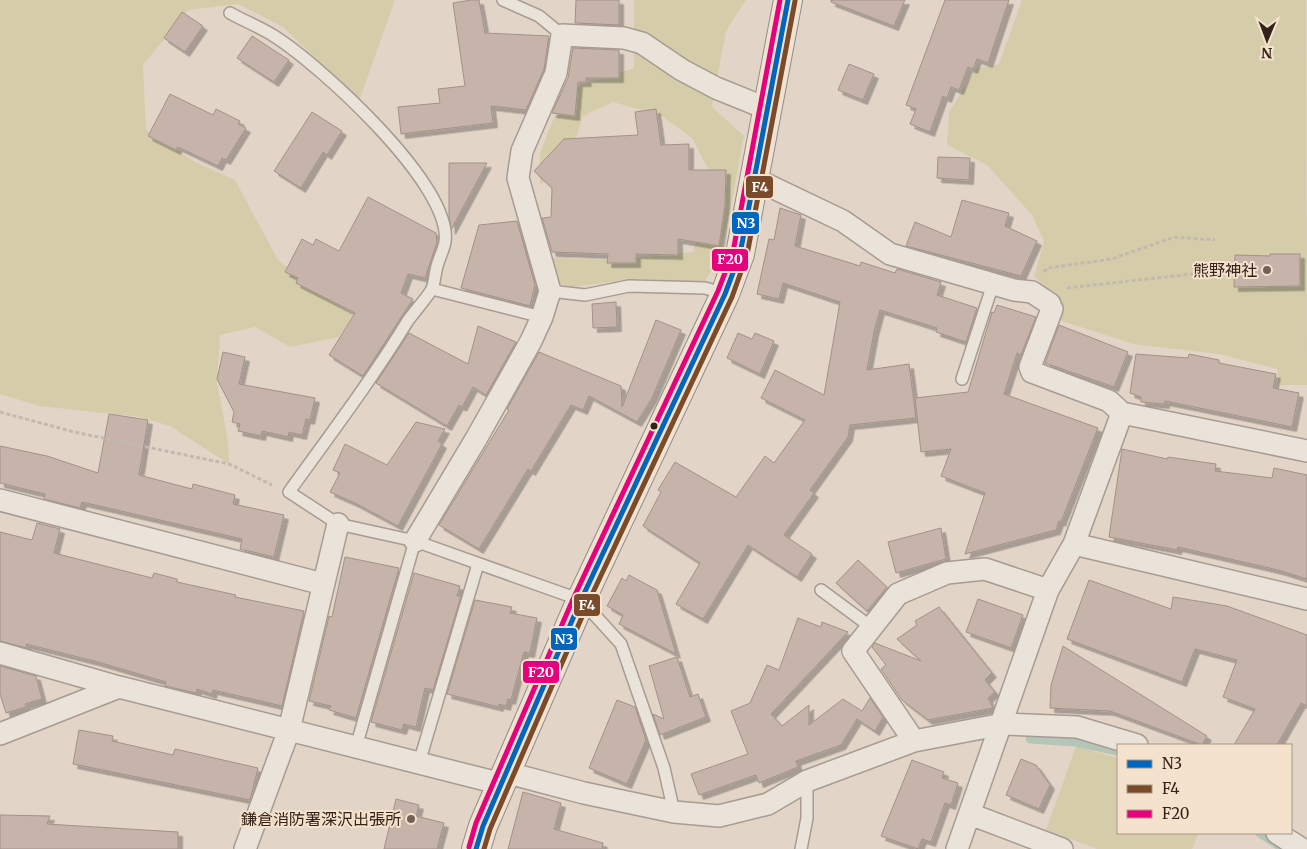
<svg xmlns="http://www.w3.org/2000/svg" width="1307" height="849" font-family="Merriweather,'Noto Sans JP',serif">
  <defs>
    <filter id="shadow"><feDropShadow dx="4.5" dy="4.5" stdDeviation="0" flood-color="#0004"/></filter>
  </defs>
  <rect width="100%" height="100%" fill="#e2d5c8"/>
  <path fill="#d5cdaa" d="M0,0H395L359,101L283,27L238,4L188,10L143,65L146,130L195,162L235,180L278,260L353,315L339,337L290,347L255,327L220,335L217,383L228,441L229,464L170,426L140,417L39,406L0,394Z
    M634,0H746L726,31L712,107L744,136C736,174 727,254 704,282L637,279L570,287L556,282L549,258L617,260L693,252L713,178L692,138L662,116L613,102L583,116L566,168L540,184V153L565,90L634,68Z
    M1022,0H1306L1307,385H1279L1277,369L1219,354L1133,344L1059,320C1056,300 1050,288 1034,277L1044,241L1032,215L987,165L947,145L949,112L976,69L999,64Z
    M1076,746L1118,758V833H1199L1192,849H1097L1046,830Z"/>
  <g fill="none" stroke-linecap="round" stroke-linejoin="round">
    <path stroke="#b4c6b7" stroke-width="9" d="M1030,739L1075,742L1118,751
      M1260,833L1278,845"/>
  </g>
  <path fill="#c6b3a9" stroke="#a29188" filter="url(#shadow)" d="M471,0H479L485,33L549,36L544,69L526,110L491,106L493,123L401,134L398,107L440,103L438,89L465,86L453,3Z
    M576,0H619V25L575,23Z
    M831,0H905L894,26L831,2Z
    M945,0H1009L988,63L977,59L973,69L968,67L959,90L951,87L947,98L943,96L930,132L910,124L916,109L906,105Z
    M182,12L203,26L185,52L164,38Z
    M252,36L289,60L274,82L237,58Z
    M573,48L619,50V78H586L587,82H578L575,116L552,113L568,78Z
    M849,64L874,74L863,100L838,90Z
    M170,94L213,115L216,109L240,121L238,124L246,128L226,160L222,158L218,166L178,147L176,150L148,136Z
    M656,109L661,145L689,144V170H726L725,205L719,246L678,239V255L636,254V263H607L608,254L552,252L542,218L551,217L552,188L534,171L564,139L638,135L635,112Z
    M312,112L342,131L327,155L323,152L301,188L274,171Z
    M938,157L970,158L969,180L937,178Z
    M449,163H487L451,230L449,216Z
    M368,197L436,233L437,242L425,278L408,274L401,293L413,299L363,376L329,355L355,313L296,283L298,278L285,272L302,239L313,245L316,239L339,251Z
    M962,200L1009,213L1005,226L1037,241L1021,276L906,246L915,222L951,237Z
    M780,208L801,215L795,246L860,266L861,262L895,273L897,269L941,282L937,295L977,308L966,342L936,332L937,328L880,310L874,332L867,370L909,364L916,418L850,425L848,437L810,490L814,493L784,535L812,554L797,577L748,545L703,619L676,604L700,563L643,526L661,492L658,490L675,462L736,497L765,456L774,463L805,420L761,398L775,370L824,395L840,302L783,283L779,299L757,294L769,239L774,240Z
    M517,221L535,285L530,306L461,288L479,225Z
    M1270,254H1300V286L1234,287L1235,255L1270,256Z
    M616,302L617,327L593,328L592,304Z
    M997,305L1036,317L1021,355L1017,353L1004,394L1098,428L1061,522L1059,521L1056,530L965,554L985,493L941,476L951,449L921,452L915,398L968,392L992,312L994,313Z
    M656,320L681,330L652,398L637,422L589,396L583,410L571,405L531,471L528,469L479,549L439,525L509,410L507,409L539,352L621,386L622,407Z
    M1059,325L1128,352L1114,387L1045,363Z
    M478,326L516,342L486,395L473,387L462,407L459,405L447,426L376,383L409,333L468,364Z
    M738,333L752,339L755,333L774,341L760,374L727,358Z
    M223,352L245,357L239,384L315,398L310,420L306,419L302,435L289,432L288,437L262,431L261,436L238,431L240,424L232,422L234,412L217,379Z
    M1136,354L1188,358L1189,354L1219,360V363L1276,374L1273,388L1299,393L1292,427L1165,401V404L1141,402V397L1130,393Z
    M109,414L148,420L139,475L192,489L193,484L235,495L233,504L284,515L274,557L240,549L242,539L82,502L80,508L44,499L45,494L0,483V446L47,456L98,473Z
    M416,422L445,429L438,441L442,444L398,526L355,503L330,492L340,473L333,470L345,444L387,465Z
    M1122,449L1167,459L1168,457L1216,464L1215,471L1272,478L1274,468L1307,475V579L1278,570L1178,547L1177,550L1109,537Z
    M37,523L60,529L54,553L152,578L154,573L177,579V582L236,595L235,597L304,611L282,706L213,690L212,694L197,689L196,693L165,686L166,682L98,662L26,644L27,648L0,641V532L32,540Z
    M941,528L946,559L896,573L888,542Z
    M345,557L399,568L356,718L329,710L331,706L309,701L329,616L332,617Z
    M858,560L887,587L867,611L836,583Z
    M414,573L460,586L457,596H461L433,690L425,688L416,727L404,724L402,730L371,722Z
    M629,575L657,590L676,654L619,624L623,615L607,606L622,578L626,581Z
    M1089,580L1171,609L1173,597L1227,606L1307,635V706L1301,703L1277,745H1234L1255,709L1223,697L1237,660L1195,649L1182,682L1067,639Z
    M978,599L1023,615L1011,648L966,632Z
    M475,600L512,607L510,613L537,618L530,653L524,652L511,700L508,699L506,706L499,704V707L447,694Z
    M939,607L992,673L985,680L995,692L988,698L993,708L928,720L902,700L881,669L886,665L872,647L875,643L921,661L897,639L917,625L915,621Z
    M798,618L821,627L822,622L848,632L771,714L782,726L809,705V725L843,699L862,711L870,698L883,717L875,731L857,719L841,745L796,761L798,767L759,783L756,775L699,795L691,774L748,754L731,711L750,703L767,665L779,670Z
    M1063,646L1207,736L1202,745L1110,711L1050,708L1051,685Z
    M677,657L690,697L698,694L706,717L660,735L653,714L664,719L649,666Z
    M0,666L36,676L42,699L25,704L26,707L6,713L0,694Z
    M617,700L635,707L646,740L627,784L589,768Z
    M79,730L113,736L112,741L173,755L175,749L258,768L250,800L73,764Z
    M1021,759L1036,765L1050,785L1039,809L1006,795Z
    M912,760L944,772L942,778L958,783L951,805L945,803L931,842L922,839L918,849L881,836Z
    M523,792L561,803L554,829L603,843L602,849H508Z
    M396,799L419,805L416,816L444,823L437,849H384Z
    M0,815L50,816L47,824L178,832V849H0Z"/>
  <g fill="none" stroke-linecap="round" stroke-linejoin="round">
    <defs>
      <path id="lane" d="M503,0L539,16L562,35
        M230,13C244,21 260,27 274,36C320,65 453,186 445,242C444,249 440,256 438,263C435,271 435,281 432,289C426,299 414,312 407,322C371,381 329,436 289,492L338,524L415,541L581,600L621,644L664,768L674,812
        M432,289L542,317
        M550,291L585,295L629,286L705,288L725,294
        M962,379L993,284
        M821,590L871,627
        M356,747L415,541
        M419,763L478,564
        M801,849L807,818V781"/>
      <path id="street" d="M755,179L843,221L890,254L1014,290L1032,292L1050,304
        M1052,309L1030,367L1032,372L1109,401L1122,413L1307,451
        M0,500L323,584
        M415,541L476,439L531,341L542,317L550,291L518,178L522,151L556,73L562,35L624,38L642,43L682,70L716,88L768,109
        M1074,544L1307,599
        M0,653L119,687
        M0,734L119,687L502,784
        M914,741L853,651L898,594L947,573L985,569L1048,590
        M508,773L584,793L674,812L719,816L768,804L807,781L914,741L1003,724L1077,727L1137,745
        M970,814L1062,849
        M1277,833L1302,849
        M245,849L289,730L338,524
        M957,849L1048,590L1074,544L1122,413"/>
      <path id="secondary" d="M476,849L483,826L581,600L725,294L740,254L788,0"/>
    </defs>
    <use href="#lane" stroke="#a79b92" stroke-width="14"/>
    <use href="#street" stroke="#a79b92" stroke-width="24"/>
    <use href="#secondary" stroke="#968b82" stroke-width="30"/>
    <path stroke="#c3b9b1" stroke-width="3" stroke-dasharray="4 2.5" stroke-linecap="butt" d="M1044,272L1047,268L1112,259L1174,237L1215,240
      M1067,288L1228,270
      M0,412L74,432L229,464L272,485"/>
    <use href="#lane" stroke="#eae3da" stroke-width="11"/>
    <use href="#street" stroke="#eae3da" stroke-width="21"/>
    <use href="#secondary" stroke="#eae3da" stroke-width="28"/>
    <defs>
      <path id="bus-1" d="M476,849L483,826L581,600L725,294L740,254L788,0"/>
      <path id="bus-2" d="M484,849L490,829L588,603L732,297L747,255L795,1"/>
      <path id="bus-3" d="M469,847L476,823L574,597L718,291L733,252L780,0"/>
    </defs>
    <use href="#bus-1" stroke="#f5e2cc" stroke-width="9"/>
    <use href="#bus-2" stroke="#f5e2cc" stroke-width="9"/>
    <use href="#bus-3" stroke="#f5e2cc" stroke-width="9"/>
    <use href="#bus-1" stroke="#0065bd" stroke-width="5"/>
    <use href="#bus-2" stroke="#7a4b2a" stroke-width="5"/>
    <use href="#bus-3" stroke="#e5007d" stroke-width="5"/>
  </g>
  <g fill="#716158" stroke="#f5e2cc" stroke-width="2">
    <circle cx="1267" cy="270" r="5"/>
    <circle cx="411" cy="819" r="5"/>
  </g>
  <circle fill="#34231b" stroke="#f5e2cc" stroke-width="2" cx="654" cy="426" r="4.5"/>
  <g text-anchor="middle" dominant-baseline="central" stroke-width="4" stroke-linejoin="round" paint-order="stroke">
    <g font-size="16" fill="#34231b" stroke="#f5e2cc" text-anchor="end">
      <text x="1257" y="270">熊野神社</text>
      <text x="401" y="819">鎌倉消防署深沢出張所</text>
    </g>
  </g>
  <g stroke="#f5e2cc" stroke-width="2">
    <rect x="745" y="175" width="29" height="24" rx="5" fill="#7a4b2a"/>
    <rect x="731" y="211" width="29" height="24" rx="5" fill="#0065bd"/>
    <rect x="711" y="248" width="38" height="24" rx="5" fill="#e5007d"/>
    <rect x="573" y="593" width="28" height="24" rx="5" fill="#7a4b2a"/>
    <rect x="550" y="627" width="28" height="24" rx="5" fill="#0065bd"/>
    <rect x="522" y="660" width="38" height="24" rx="5" fill="#e5007d"/>
  </g>
  <g font-size="14" text-anchor="middle" font-weight="bold" fill="#fff">
    <text x="760" y="192">F4</text>
    <text x="746" y="228">N3</text>
    <text x="730" y="264">F20</text>
    <text x="587" y="610">F4</text>
    <text x="564" y="644">N3</text>
    <text x="541" y="677">F20</text>
  </g>
  <rect x="1117" y="744" width="175" height="90" fill="#f5e2cc" stroke="#a89685"/>
  <rect x="1127" y="760" width="25" height="8" fill="#0065bd" stroke="#a89685"/>
  <text x="1162" y="769" font-size="15" fill="#34231b">N3</text>
  <rect x="1127" y="785" width="25" height="8" fill="#7a4b2a" stroke="#a89685"/>
  <text x="1162" y="794" font-size="15" fill="#34231b">F4</text>
  <rect x="1127" y="810" width="25" height="8" fill="#e5007d" stroke="#a89685"/>
  <text x="1162" y="819" font-size="15" fill="#34231b">F20</text>
  <g transform="translate(1267 40) rotate(181)" stroke="#f5e2cc" stroke-width="4" paint-order="stroke">
  <path d="M0-4L9 19L0 12L-9 19Z" fill="#34231b"/>
  <text y="-8" font-size="14" font-weight="bold" text-anchor="middle" fill="#34231b">N</text>
  </g>
</svg>
